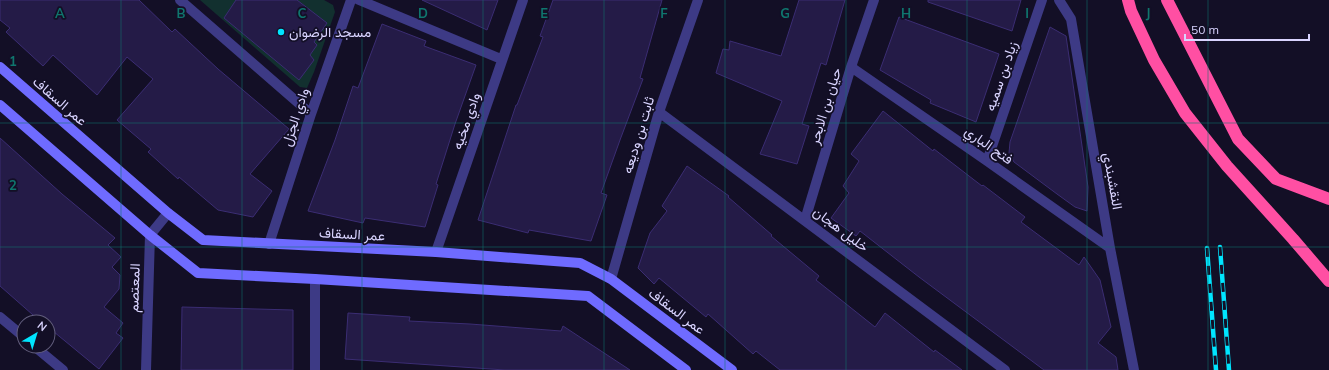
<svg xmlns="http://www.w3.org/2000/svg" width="1329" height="370" font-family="Mulish,Vazirmatn,sans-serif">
  <rect width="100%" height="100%" fill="#130f26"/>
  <path fill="#12302f" d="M200,0H324L333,5L335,12L314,72L307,88L300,87Z"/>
  <path fill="#241b47" stroke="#3b2d73" d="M0,0H139L172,32L175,29L218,69L289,129L250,174L272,191L253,217L218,210L179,177L178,179L148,152L151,149L117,120L153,79L127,57L97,95L53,55L43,66L6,32L10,28L0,20Z
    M236,0H297L327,23L314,42L317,45L310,55L314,60L299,80L224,18Z
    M422,0H498L487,30Z
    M553,0H662L640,78L643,79L620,140L601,193L607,195L591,241L529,230L528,233L478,220L516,105H517L543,37L540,36Z
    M799,0H845L826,65L821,63L802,124L809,126L797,164L760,154L782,101L716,73L723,49L729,50L730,41L781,56Z
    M928,0H1021L1012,31L928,2Z
    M899,17L999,54L976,122L930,103L931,100L880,70Z
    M382,24L426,41L424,46L476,65L455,124L436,184L438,185L425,227L365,218L363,223L308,211L335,140L353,86L358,88Z
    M1050,27L1066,36L1088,187L1087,211L1075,207L1057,194L1014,162L1009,153L1010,142Z
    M883,111L933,151L934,149L982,186L983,185L1025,217L1021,222L1079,265L1084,257L1100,280L1111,327L1098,343L1116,357L1118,370H1044L919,277L860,231L856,236L831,218L849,193L843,186L859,161L851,154Z
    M0,138L62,194L115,238L108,245L121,257L112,267L120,275L119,289L104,307L123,323L116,333L123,338L99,369L48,327V322H41L0,286Z
    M687,166L729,196L728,197L772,235L771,236L819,276L816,280L875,327L885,313L934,352L935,350L962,370H780L756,351L753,354L708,314L706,317L659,278L654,284L638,268L650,233L667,211L662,206Z
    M182,307L293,310V370H181Z
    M348,313L410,317L409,321L470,324L561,331L563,326L630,370H505L345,359Z"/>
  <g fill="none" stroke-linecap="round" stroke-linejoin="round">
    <path stroke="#3d3a85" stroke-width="10" d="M180,0L311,114
      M359,0L501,59
      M1059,0L1071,19L1110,248L1134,370
      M851,67L987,161L1110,248
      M659,112L1005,370
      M987,161L1042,0
      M805,220L851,67L874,0
      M269,244L311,114L351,0
      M436,252L523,0
      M315,279V370
      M611,279L659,112L698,0
      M0,317L24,337
      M34,346L63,370
      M146,370L150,235L168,213"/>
    <path stroke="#6f6bff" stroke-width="10" d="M0,67L168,213L203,240L436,252L580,263L611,279L732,370
      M0,105L150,235L198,273L315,279L588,296L686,370"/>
    <path stroke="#ff4fa3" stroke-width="12" d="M1128,0L1131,11L1154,60L1185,113L1227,166L1293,239L1329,281
      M1167,0L1238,139L1276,179L1329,199"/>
    <defs>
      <path id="rail" d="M1220,247L1229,370
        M1207,248L1216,370"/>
    </defs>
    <use href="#rail" stroke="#00e5ff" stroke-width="4.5"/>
    <use href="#rail" stroke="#130f26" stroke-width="3" stroke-dasharray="9" stroke-linecap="butt"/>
  </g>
  <path fill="none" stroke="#0f766e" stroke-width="1" stroke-opacity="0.55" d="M121,0V370M242,0V370M362,0V370M483,0V370M604,0V370M725,0V370M846,0V370M967,0V370M1087,0V370M1208,0V370M0,123H1329M0,247H1329"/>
  <circle fill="#00e5ff" stroke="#130f26" stroke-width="1.5" cx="281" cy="32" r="4"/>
  <g text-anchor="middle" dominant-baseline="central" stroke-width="3.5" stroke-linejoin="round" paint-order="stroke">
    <g font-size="14" fill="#d9d4ff" stroke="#130f26" text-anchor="start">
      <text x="289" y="32">مسجد الرضوان</text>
    </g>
    <g font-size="14" fill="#d9d4ff" stroke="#130f26">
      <text transform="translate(1001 76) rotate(-71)">زياد بن سميه</text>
      <text transform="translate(60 101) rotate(41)">عمر السقاف</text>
      <text transform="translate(825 106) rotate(-73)">حيان بن الابحر</text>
      <text transform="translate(295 117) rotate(-72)">وادي الجزل</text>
      <text transform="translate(466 121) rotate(-71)">وادي مخيه</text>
      <text transform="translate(638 135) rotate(-73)">ثابت بن وديعه</text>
      <text transform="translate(989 145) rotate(35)">فتح الباري</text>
      <text transform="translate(1113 181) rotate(80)">النقشبندي</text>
      <text transform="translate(841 229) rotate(37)">خليل هجان</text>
      <text transform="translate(352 234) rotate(3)">عمر السقاف</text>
      <text transform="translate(134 288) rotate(-88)">المعتصم</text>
      <text transform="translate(677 311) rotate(37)">عمر السقاف</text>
    </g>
  </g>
  <g font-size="13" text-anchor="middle" font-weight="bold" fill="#0f766e" stroke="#130f26" stroke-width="3.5" stroke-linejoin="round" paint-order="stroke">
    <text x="60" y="18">A</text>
    <text x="181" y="18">B</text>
    <text x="302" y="18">C</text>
    <text x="423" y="18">D</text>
    <text x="544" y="18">E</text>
    <text x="664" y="18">F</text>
    <text x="785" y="18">G</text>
    <text x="906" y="18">H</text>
    <text x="1027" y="18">I</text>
    <text x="1148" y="18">J</text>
    <text x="13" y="66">1</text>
    <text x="13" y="190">2</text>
  </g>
  <g transform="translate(36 334) rotate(38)"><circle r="19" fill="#130f26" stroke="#625e7d"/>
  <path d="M0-3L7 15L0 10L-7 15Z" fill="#00e5ff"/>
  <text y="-6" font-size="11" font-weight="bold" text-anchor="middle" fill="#d9d4ff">N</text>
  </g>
  <path d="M1185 34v6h124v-6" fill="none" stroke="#d9d4ff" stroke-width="2"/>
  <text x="1191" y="34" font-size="12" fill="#d9d4ff" stroke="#130f26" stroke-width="3" paint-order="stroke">50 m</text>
</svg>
